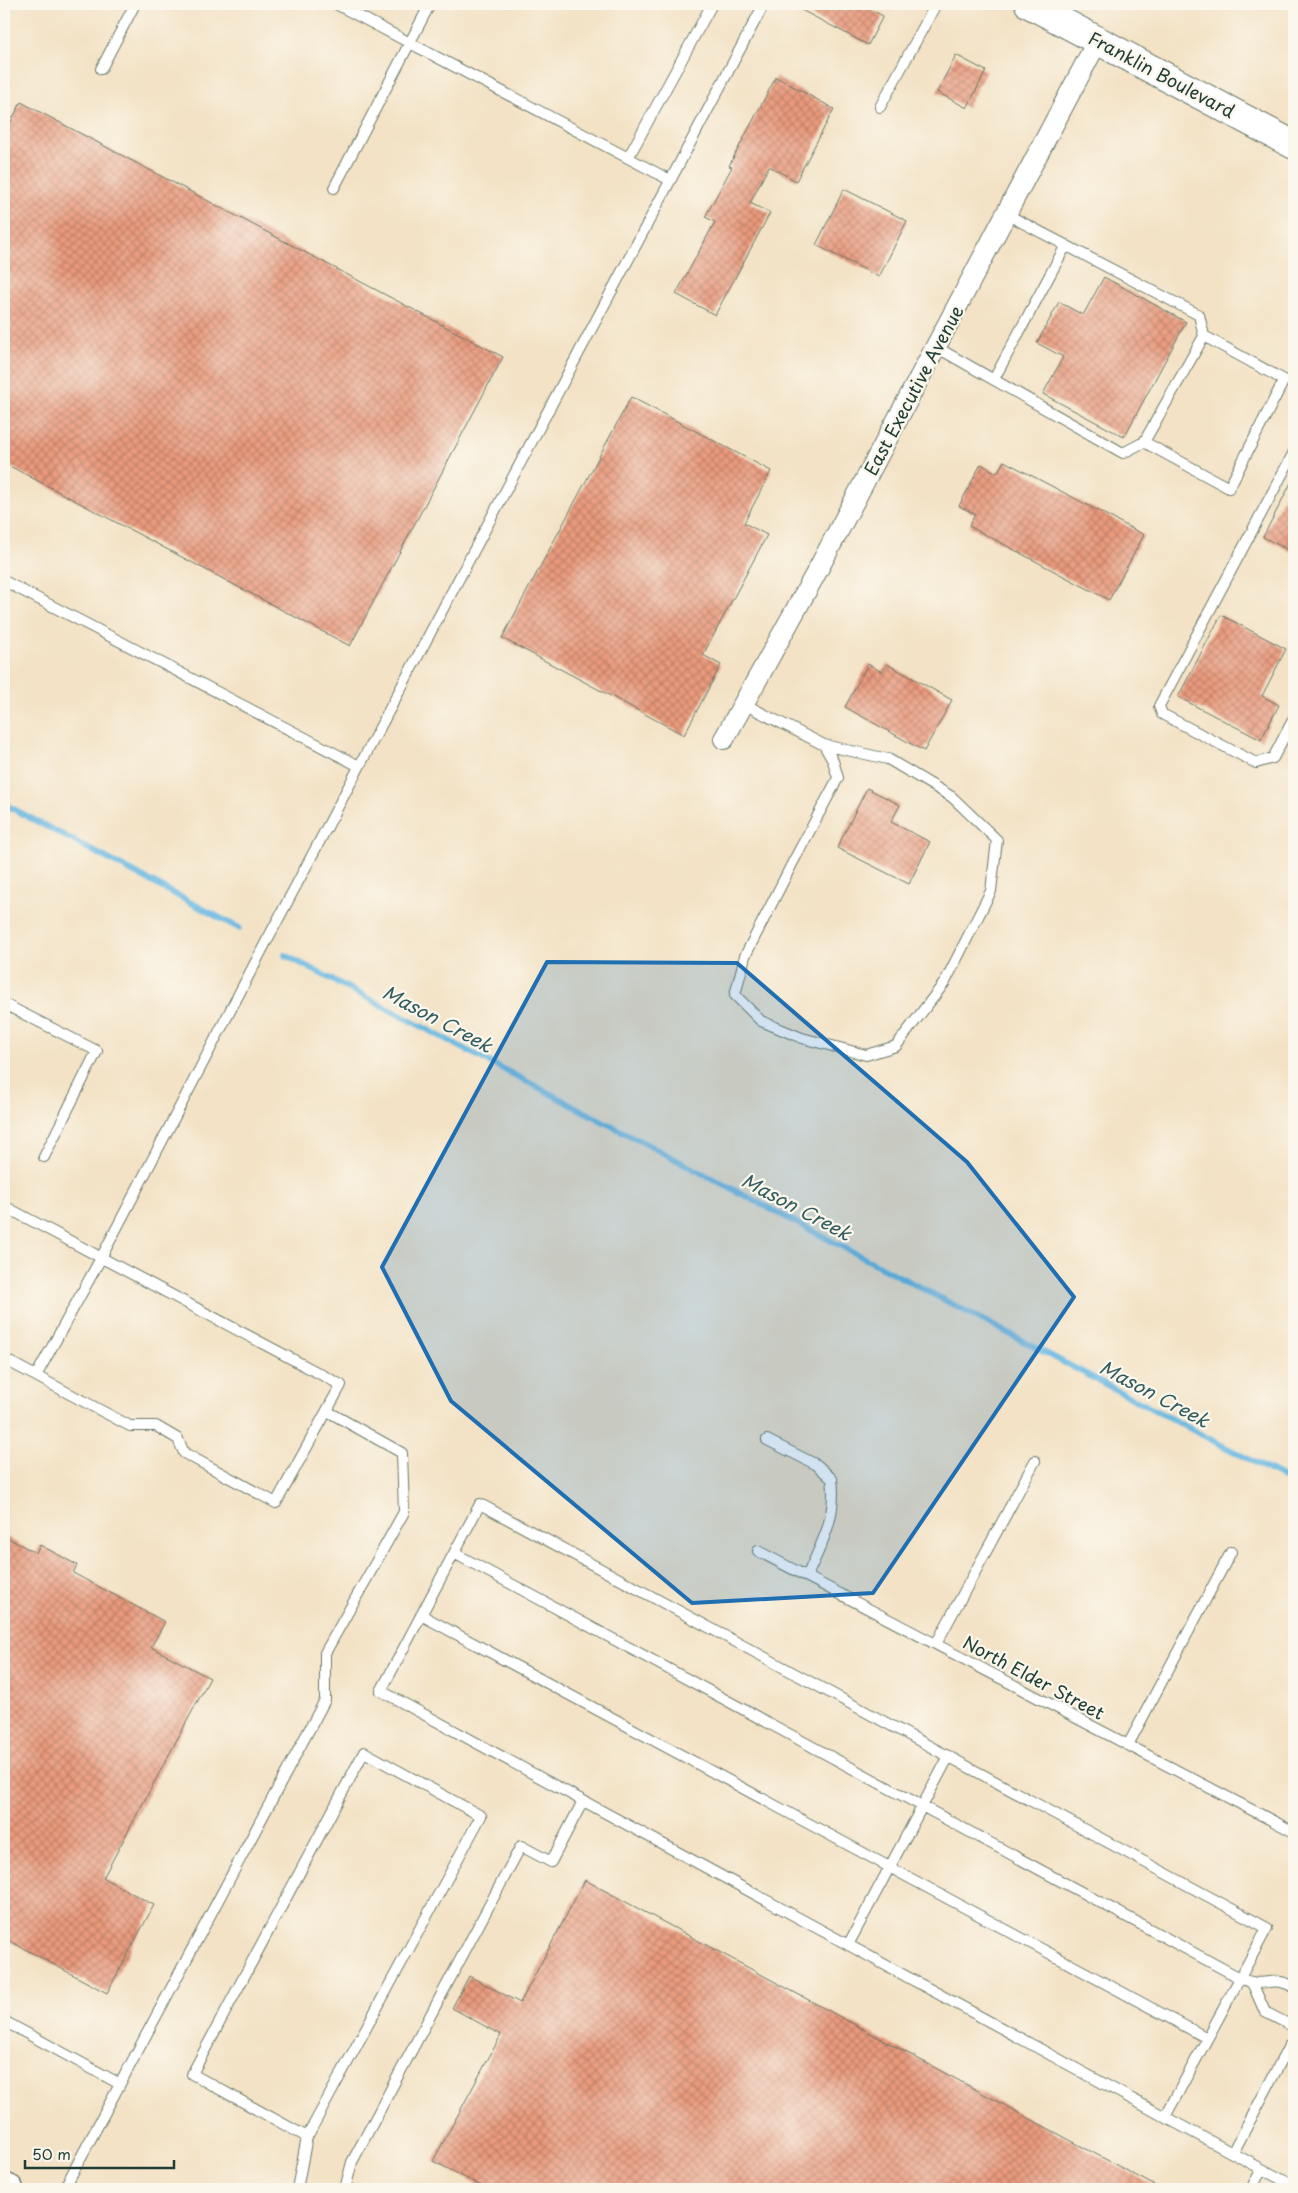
<svg xmlns="http://www.w3.org/2000/svg" width="1298" height="2193" font-family="'Playpen Sans',sans-serif">
  <defs>
    <pattern id="building-cross-hatch" width="8" height="8" patternUnits="userSpaceOnUse" patternTransform="scale(1.25)"><rect width="8" height="8" fill="#ea9a7d"/><path d="M0 0l8 8M0 8l8-8" fill="none" stroke="#bd7f67"/></pattern>
  </defs>
  <rect width="100%" height="100%" fill="#fbf7ec"/>
  <filter id="ink" filterUnits="userSpaceOnUse"><feTurbulence type="fractalNoise" baseFrequency=".02" numOctaves="2"/><feDisplacementMap in="SourceGraphic" scale="10" xChannelSelector="R" yChannelSelector="G"/><feConvolveMatrix kernelMatrix="1 2 1 2 8 2 1 2 1" color-interpolation-filters="sRGB"/></filter>
  <filter id="wash" filterUnits="userSpaceOnUse"><feTurbulence type="fractalNoise" baseFrequency=".0096" numOctaves="4" result="noise"/><feDisplacementMap in="SourceGraphic" scale="20" xChannelSelector="R" yChannelSelector="G"/><feGaussianBlur stdDeviation="1.12" result="paint"/><feColorMatrix in="noise" values="0 0 0 0 0 0 0 0 0 0 0 0 0 0 0 0 0 1.4 0 .05"/><feComposite in="paint" operator="in"/></filter>
  <g filter="url(#wash)">
    <rect width="100%" height="100%" fill="#f3e2c5"/>
    <g fill="none" stroke-linecap="round" stroke-linejoin="round">
      <path stroke="#66b7e1" stroke-width="6" d="M4,804L239,928
        M285,955L1294,1483"/>
    </g>
    <g id="blocks">
      <path fill="url(#building-cross-hatch)" d="M790,4H860L883,16L868,45Z
        M956,55L986,71L967,108L937,92Z
        M776,77L834,109L796,181L769,166L750,203L770,213L715,315L676,294L715,222L705,217L732,167L729,166Z
        M21,102L503,357L350,646L4,463V135Z
        M844,189L907,221L879,277L816,245Z
        M1104,277L1186,322L1124,437L1043,394L1063,357L1037,343L1059,302L1083,315Z
        M631,397L771,471L744,523L767,535L703,655L721,665L684,735L502,638Z
        M1004,461L1144,535L1109,600L969,526L975,514L959,506L981,464L997,473Z
        M1294,477V553L1263,537Z
        M1221,615L1286,649L1262,696L1279,705L1261,740L1178,697Z
        M868,664L882,672L887,664L952,700L924,751L845,707Z
        M867,788L900,805L891,822L930,842L909,884L837,848Z
        M4,1536L36,1553L40,1545L77,1565L73,1573L165,1622L151,1647L210,1678L103,1878L154,1905L107,1993L4,1938Z
        M585,1880L1161,2189H487L433,2161L501,2035L452,2008L469,1976L520,2003Z"/>
    </g>
  </g>
  <g filter="url(#ink)">
    <use href="#blocks" fill-opacity="0" stroke="#697767" stroke-width="1"/>
    <g fill="none" stroke-linecap="round" stroke-linejoin="round">
      <defs>
        <path id="service" d="M336,4L670,180
          M101,69L135,4
          M880,107L936,4
          M628,158L712,4
          M334,188L430,4
          M936,347L1123,453L1144,442L1229,488L1284,380L1204,336L1199,315L1006,214
          M994,379L1066,245
          M1144,442L1204,336
          M1294,452L1159,706L1162,714L1256,763L1273,758L1294,718
          M4,581L359,766
          M744,704L824,745L833,761L838,778L793,862L745,956L735,995L761,1021L802,1038L866,1055L896,1046L945,982L991,891L997,840L952,797L888,759L824,745
          M4,1004L97,1051L44,1157
          M4,1206L341,1385L276,1503L184,1453L178,1439L156,1426H130L4,1359
          M36,1376L101,1258L265,944L764,4
          M767,1440L817,1465L832,1479C837,1517 822,1543 807,1576
          M758,1551L1294,1832
          M454,1553L1240,1978C1264,1990 1271,1974 1294,1987
          M421,1615L1207,2038
          M936,1644L1035,1461
          M1128,1745L1231,1552
          M848,1945L949,1756
          M1253,1985L1265,2012L1294,2027
          M4,2021L120,2084L64,2189
          M120,2084L325,1700V1653L404,1512L402,1453L327,1411
          M1165,2117L1267,1928L480,1504L381,1691L1165,2117L1262,2169
          M1233,2153L1289,2046
          M297,2189L307,2137L481,1816L364,1752L192,2074L307,2137
          M345,2189L352,2162L521,1846L551,1862L583,1801
          M1251,2189L1262,2169L1294,2186"/>
        <path id="minor" d="M724,739L815,575L1098,40"/>
        <path id="tertiary" d="M4,2186L10,2189"/>
        <path id="secondary" d="M1029,4L1294,145"/>
      </defs>
      <use href="#service" stroke="#697767" stroke-width="12"/>
      <use href="#minor" stroke="#697767" stroke-width="22"/>
      <use href="#tertiary" stroke="#697767" stroke-width="29"/>
      <use href="#secondary" stroke="#697767" stroke-width="30"/>
      <use href="#service" stroke="#fff" stroke-width="10"/>
      <use href="#minor" stroke="#fff" stroke-width="20"/>
      <use href="#tertiary" stroke="#fff" stroke-width="26"/>
      <use href="#secondary" stroke="#fff" stroke-width="28"/>
    </g>
  </g>
  <path fill="#1f6fb2" fill-opacity="0.2" stroke="#1f6fb2" stroke-width="4" stroke-linejoin="round" d="M547,962L737,963L967,1162L1074,1297L873,1593L692,1603L451,1401L382,1267Z"/>
  <g text-anchor="middle" dominant-baseline="central" stroke-width="4.5" stroke-linejoin="round" paint-order="stroke">
    <g font-size="18" fill="#1f3d34" stroke="#fbf7ec">
      <text transform="translate(1162 74) rotate(28)">Franklin Boulevard</text>
      <text transform="translate(913 390) rotate(-62)">East Executive Avenue</text>
      <text transform="translate(1034 1677) rotate(28)">North Elder Street</text>
    </g>
    <g font-size="19" font-style="italic" fill="#315c5f" stroke="#fbf7ec">
      <text transform="translate(438 1018) rotate(28)">Mason Creek</text>
      <text transform="translate(797 1206) rotate(28)">Mason Creek</text>
      <text transform="translate(1155 1393) rotate(28)">Mason Creek</text>
    </g>
  </g>
  <rect width="1298" height="2193" fill="none" stroke="#fbf7ec" stroke-width="20"/>
  <path d="M25 2160v8h149v-8" fill="none" stroke="#1f3d34" stroke-width="2.5"/>
  <text x="32" y="2160" font-size="15" fill="#1f3d34" stroke="#fbf7ec" stroke-width="4" paint-order="stroke">50 m</text>
</svg>
